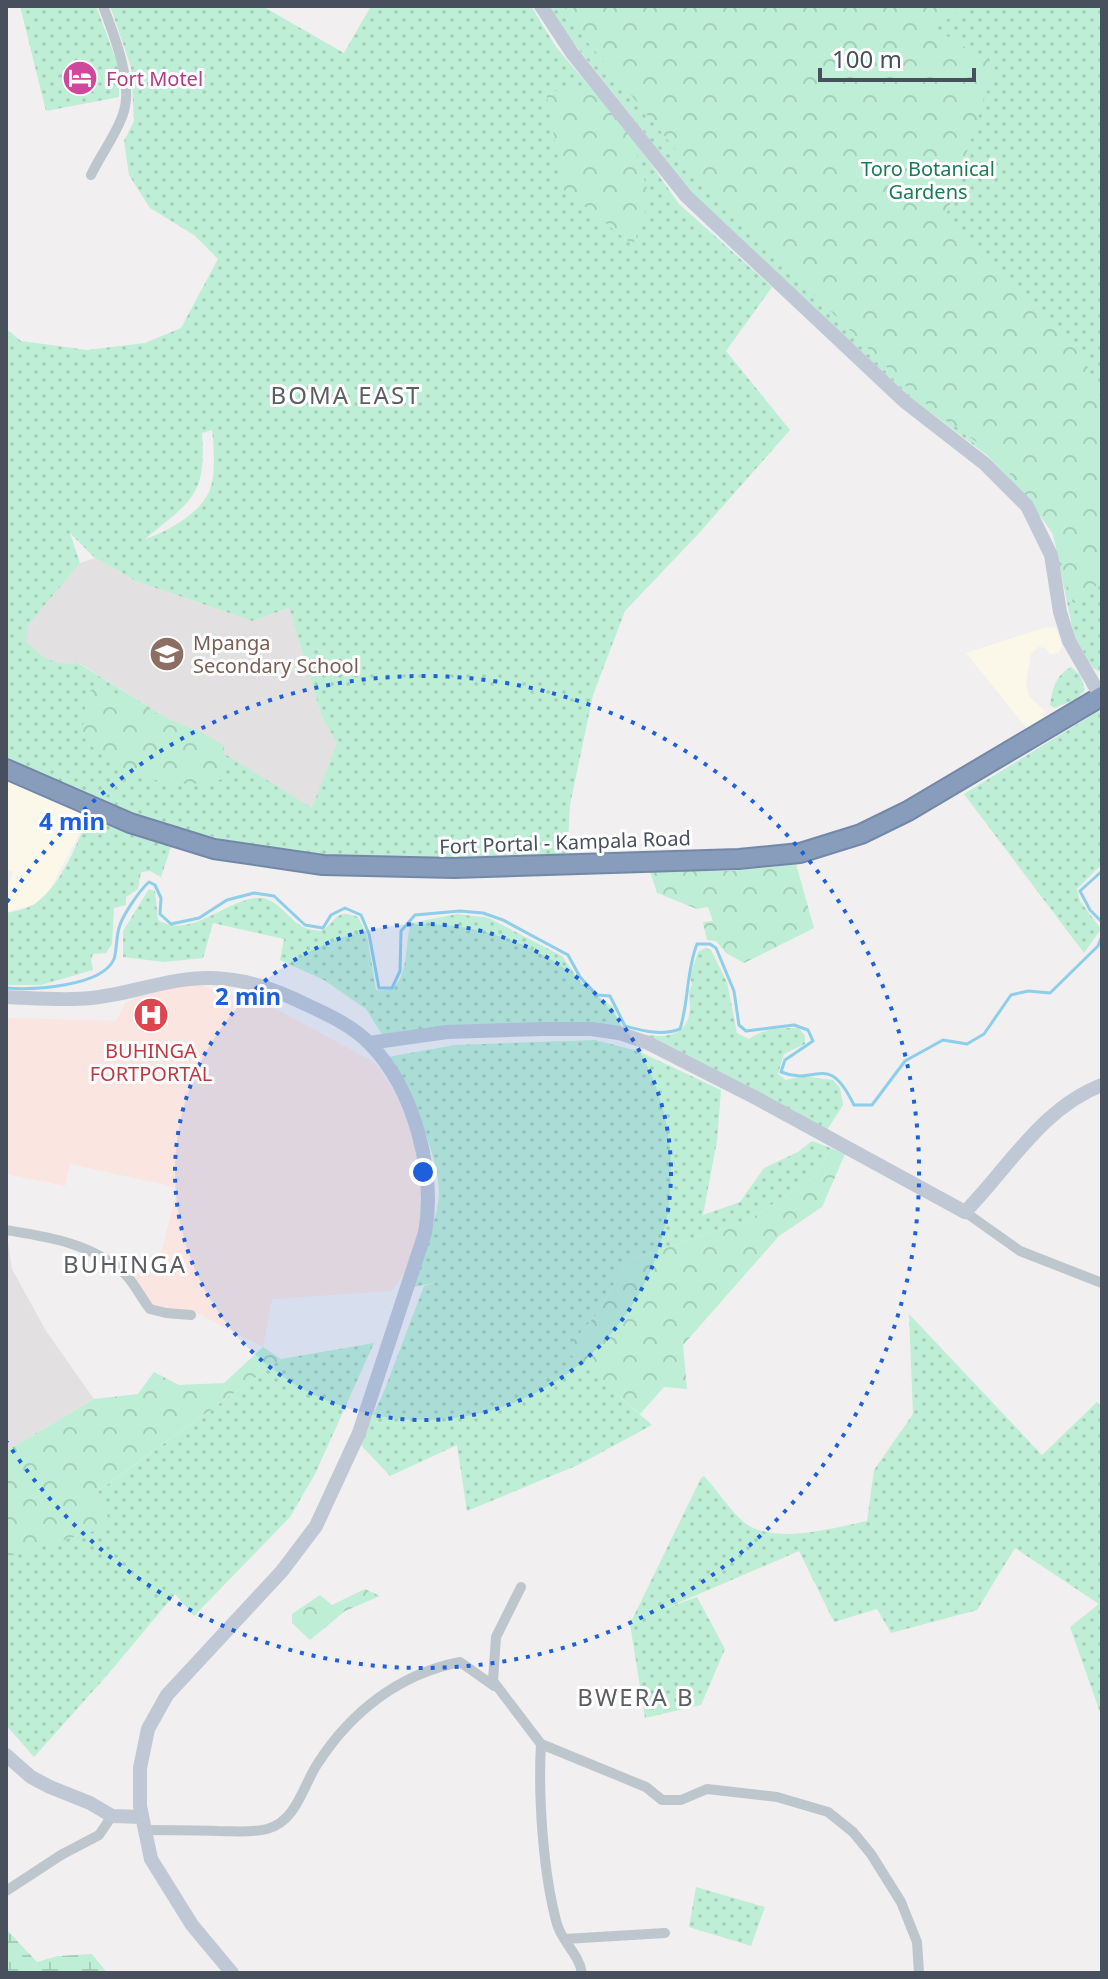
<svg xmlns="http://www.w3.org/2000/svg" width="1108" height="1979" font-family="'Noto Sans',sans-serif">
  <defs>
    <pattern id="grass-dots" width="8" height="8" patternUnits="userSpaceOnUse" patternTransform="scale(2)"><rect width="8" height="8" fill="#beeed5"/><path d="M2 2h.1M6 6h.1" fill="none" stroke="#a5ceb9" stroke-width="1.8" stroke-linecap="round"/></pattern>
    <pattern id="forest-crowns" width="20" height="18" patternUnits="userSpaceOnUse" patternTransform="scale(2)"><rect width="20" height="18" fill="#beeed5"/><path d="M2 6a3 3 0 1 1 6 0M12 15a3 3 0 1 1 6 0" fill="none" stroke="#a5ceb9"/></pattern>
    <pattern id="wetland-marsh" width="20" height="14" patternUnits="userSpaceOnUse" patternTransform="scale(2)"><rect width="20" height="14" fill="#beeed5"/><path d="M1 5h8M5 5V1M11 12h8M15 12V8" fill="none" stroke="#a5ceb9"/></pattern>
  </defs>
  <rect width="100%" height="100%" fill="#f1efef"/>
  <path fill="#fbf8e9" d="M1046,627L1056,628L1062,646L1059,653L1050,654L1046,648L1038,647L1031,654L1026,683L1029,696L1045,711L1041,723L1029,731L966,653Z
    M8,779L89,816L50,889L35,904L6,912V892L13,872L6,870V786Z"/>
  <path fill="#e2e0e1" d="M95,558L136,581L252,621L289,608L322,717L337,743L312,809L79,663L60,665L44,660L26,643V626L80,563Z
    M6,1230L12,1269L46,1331L94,1399L6,1451Z"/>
  <path fill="#fae5e0" d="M200,985L278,1010L374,1062L390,1084L405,1113L414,1142L423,1186L422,1220L406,1270L392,1291L272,1299L263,1347L195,1312L167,1310L152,1306L132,1273L152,1262L162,1250L177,1190L171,1186L70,1164L65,1186L6,1174V1018L116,1021L124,1005L143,992L167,987Z"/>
  <path fill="url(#grass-dots)" fill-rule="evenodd" d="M20,6H96L119,67V97L46,111Z
    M110,6H262L344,53L371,6H531L556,47L630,134L679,204L772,287L726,351L790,430L700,532L625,611L593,695L570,805L567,859C478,855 382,863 295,852C194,840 99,802 6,763V329L21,341L87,350L145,343L181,328L218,259L194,235L150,208L129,175L124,141L134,121L131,67ZM212,430C214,445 216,478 209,492C199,514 167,532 145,539C189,502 207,498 202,433ZM70,533L95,558L136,581L252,621L289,608L322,717L337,743L312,808L78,663C54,666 44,659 26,642L27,626L80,563Z
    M549,6H1102V673L1093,668L1074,636L1053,534L1031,502L988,456L910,397L692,193L557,22Z
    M1071,667L1080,675L1085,690L1075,700L1054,708L1050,705C1053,688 1055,676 1071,667Z
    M1102,709V864L1077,889L1080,901L1101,929L1084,953L964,794Z
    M89,816L171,847L161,877L150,871L141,872L138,889L126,897V905L114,908L112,944L106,953L93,954L91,960L93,970L41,985H6V913C16,911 28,909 36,903C62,884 76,845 89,816Z
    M149,889L155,891L158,920C191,940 223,901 257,898C273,896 286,915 298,924C305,929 312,930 321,931C338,922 333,908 358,917L367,935L376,990C412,996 403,946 411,923L457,914L489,918L562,956L582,984L613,1007L622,1028C646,1037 686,1046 690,1010C691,1000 686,994 692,985L690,976L698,952L705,948L711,950L727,982L737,1033L749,1039C765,1028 781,1028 799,1028L805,1036V1044L784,1054L778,1074L786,1080L803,1076L833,1080L840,1088L843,1105L827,1130L689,1060L591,1031L383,1036L366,1009L324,980L280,960L284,939L213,923L203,958L164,962L123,957V931Z
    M595,1040L638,1051L721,1090L717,1141L703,1215L740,1202L764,1168L798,1152L812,1141L831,1148L815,1176L749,1220L627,1261L597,1314L566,1350L652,1425L578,1465L467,1511L457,1445L390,1476L359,1443L383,1394L424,1286L437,1282L410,1288C419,1262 439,1218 439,1192C439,1155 408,1088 388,1057L455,1045Z
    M909,1314L1042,1455L1097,1402L1102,1408V1718L1070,1627L1099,1604L1015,1548L977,1610L891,1633L877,1609L834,1622L799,1551L664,1609L697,1597L725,1649L701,1705L645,1718L630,1624L701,1478L704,1476C717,1490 730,1511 745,1523C774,1545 834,1528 867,1521L874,1470L913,1414Z
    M374,1343L315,1474L290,1517L194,1616L175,1594L109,1673L34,1757L6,1725V1555L110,1526L97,1492L281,1359Z
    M696,1887L765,1907L751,1946L689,1927Z"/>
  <path fill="url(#forest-crowns)" d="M564,6H968L934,28L995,66L945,219L1083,356L1102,401V581L1073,604L1053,534L1000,460L916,396L708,189L576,28Z
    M590,87L632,137L650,199L633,245L564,190L546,92Z
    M98,685L165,718L203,733L224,746L223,779C175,793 113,776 82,735L87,693Z
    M796,864L814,928L744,963L726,953L716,941L707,940L703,922L713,921L708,907L697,909L657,893L650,871H734Z
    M831,1148L845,1154L822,1207L779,1236L683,1345L687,1389L664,1387L640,1414L565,1350L597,1314L627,1261L749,1220L815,1176Z
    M263,1347L281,1359L98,1491L111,1526L7,1557L6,1451L94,1399L138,1394L154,1372L179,1385L224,1383Z
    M365,1589L380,1596L345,1611L310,1640L292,1623V1614L320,1595L332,1605Z"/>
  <path fill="url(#wetland-marsh)" d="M6,1929L37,1962L58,1956L92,1954L107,1973H6Z"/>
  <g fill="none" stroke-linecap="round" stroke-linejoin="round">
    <path stroke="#8dceea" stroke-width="3" d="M1102,871L1080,891L1090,910L1102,922
      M6,988C32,990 102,987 114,959C117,950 116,938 119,928C122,916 139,891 149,882L155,885L161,898L160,914L171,924L199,918L227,900L254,893L274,896L305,925L323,928L331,915L345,908L361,915L369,934L379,988H392L400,971L401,931L415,915L460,911L483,913L503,920L568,955L580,977L597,995L610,996L625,1026C644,1031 661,1036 680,1029C689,1001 686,972 697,944H710L716,948L734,991L739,1025L746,1031L794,1025L808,1030L813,1041L785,1060L781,1072C818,1087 827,1050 854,1105H872L905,1061L943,1040L967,1044L984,1034L1011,995L1028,991L1050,993L1098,946L1102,936"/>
    <defs>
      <path id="highway" d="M6,769L130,823L214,849L323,865L454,868L739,859L800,853L861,834L908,811L1102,696"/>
    </defs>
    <use href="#highway" stroke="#7388a8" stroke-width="22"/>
    <path stroke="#bdc5cd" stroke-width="10" d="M91,175C101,154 116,135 123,114C134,84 114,35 103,6
      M965,1212L1020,1251L1102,1283
      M6,1230C48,1237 91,1243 124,1273C134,1282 141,1298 150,1309L166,1313L191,1315
      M521,1587L496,1637L493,1681L541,1744L646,1787L662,1800H681L707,1789L777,1797L828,1812L853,1832L871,1854L901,1902L917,1942L919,1973
      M541,1744C538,1795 543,1874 557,1924C562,1942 579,1954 582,1973
      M144,1830C168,1830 193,1830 218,1831C234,1831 251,1833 267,1829C297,1821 303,1785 318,1763C351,1712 399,1674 460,1662L494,1686
      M6,1891L61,1855L99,1835L112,1816
      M565,1939L665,1933"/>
    <path stroke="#c0c8d5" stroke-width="14" d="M541,6L572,53L686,196L904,401L985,464L1027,506L1051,555L1060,612L1069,641L1101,697
      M6,997C34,998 64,1001 91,998C132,994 170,977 212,978C246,979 274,989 305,1004C329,1015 353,1026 371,1045C414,1090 436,1172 425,1233L359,1433L316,1526L282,1571L167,1695L148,1729L140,1768V1806L151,1859L192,1925L232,1973
      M369,1043L447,1032L543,1029H591L619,1033L648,1043L758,1099L965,1212C1008,1168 1043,1107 1102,1085
      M6,1755L31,1777L50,1787L90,1803L112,1816L141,1817"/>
    <use href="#highway" stroke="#889dbc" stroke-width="18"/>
  </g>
  <circle cx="423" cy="1172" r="248" fill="#1e60dc" fill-opacity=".12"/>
  <g fill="none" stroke="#1e60dc" stroke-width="4" stroke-dasharray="4 8">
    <circle cx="423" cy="1172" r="248"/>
    <path d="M7 902A496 496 0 1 1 7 1442"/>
  </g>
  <defs>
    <symbol id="hotel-disc" viewBox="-11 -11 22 22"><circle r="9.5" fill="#d1479c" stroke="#fff"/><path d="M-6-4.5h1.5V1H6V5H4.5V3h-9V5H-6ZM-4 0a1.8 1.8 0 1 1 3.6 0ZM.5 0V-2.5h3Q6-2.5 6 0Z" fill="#fff"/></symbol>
    <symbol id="school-disc" viewBox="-11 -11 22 22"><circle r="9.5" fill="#8d6e63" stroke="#fff"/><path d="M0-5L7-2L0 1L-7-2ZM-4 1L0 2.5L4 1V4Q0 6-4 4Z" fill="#fff"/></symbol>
    <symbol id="hospital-disc" viewBox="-11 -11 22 22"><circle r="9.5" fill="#e0444e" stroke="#fff"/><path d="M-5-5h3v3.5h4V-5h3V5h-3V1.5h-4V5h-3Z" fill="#fff"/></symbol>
  </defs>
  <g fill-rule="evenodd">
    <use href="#hotel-disc" x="60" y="58" width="40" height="40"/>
    <use href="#school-disc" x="147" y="634" width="40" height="40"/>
    <use href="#hospital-disc" x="131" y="995" width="40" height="40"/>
  </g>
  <g text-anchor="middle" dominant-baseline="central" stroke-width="6" stroke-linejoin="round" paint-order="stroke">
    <g font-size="20" fill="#b23c85" stroke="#fff" text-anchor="start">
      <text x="106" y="78">Fort Motel</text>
    </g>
    <g font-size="20" fill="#1a7c54" stroke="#fff">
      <text x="928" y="168">Toro Botanical<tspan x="928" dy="23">Gardens</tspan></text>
    </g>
    <g font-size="20" fill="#785e54" stroke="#fff" text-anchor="start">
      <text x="193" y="642">Mpanga<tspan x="193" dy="23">Secondary School</tspan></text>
    </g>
    <g font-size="20" fill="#47505c" stroke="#fff">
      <text transform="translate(565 842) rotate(-2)">Fort Portal - Kampala Road</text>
    </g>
    <g font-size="20" fill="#be3a42" stroke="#fff">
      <text x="151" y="1050">BUHINGA<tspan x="151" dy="23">FORTPORTAL</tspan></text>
    </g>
    <g font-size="24" letter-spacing="2" fill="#5c5e64" stroke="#fff">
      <text x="346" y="394">BOMA EAST</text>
      <text x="125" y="1263">BUHINGA</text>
      <text x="636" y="1696">BWERA B</text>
    </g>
  </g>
  <circle cx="423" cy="1172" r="12" fill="#1e60dc" stroke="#fff" stroke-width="4"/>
  <g font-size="24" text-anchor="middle" font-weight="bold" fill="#1e60dc" stroke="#fff" stroke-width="6" stroke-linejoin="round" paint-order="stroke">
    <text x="72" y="830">4 min</text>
    <text x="248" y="1005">2 min</text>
  </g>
  <rect width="1108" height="1979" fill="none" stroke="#47505c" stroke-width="16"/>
  <path d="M820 68v12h154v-12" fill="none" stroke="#47505c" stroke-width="4"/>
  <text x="832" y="68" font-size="24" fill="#47505c" stroke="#ffffff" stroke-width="6" paint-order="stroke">100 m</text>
</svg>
